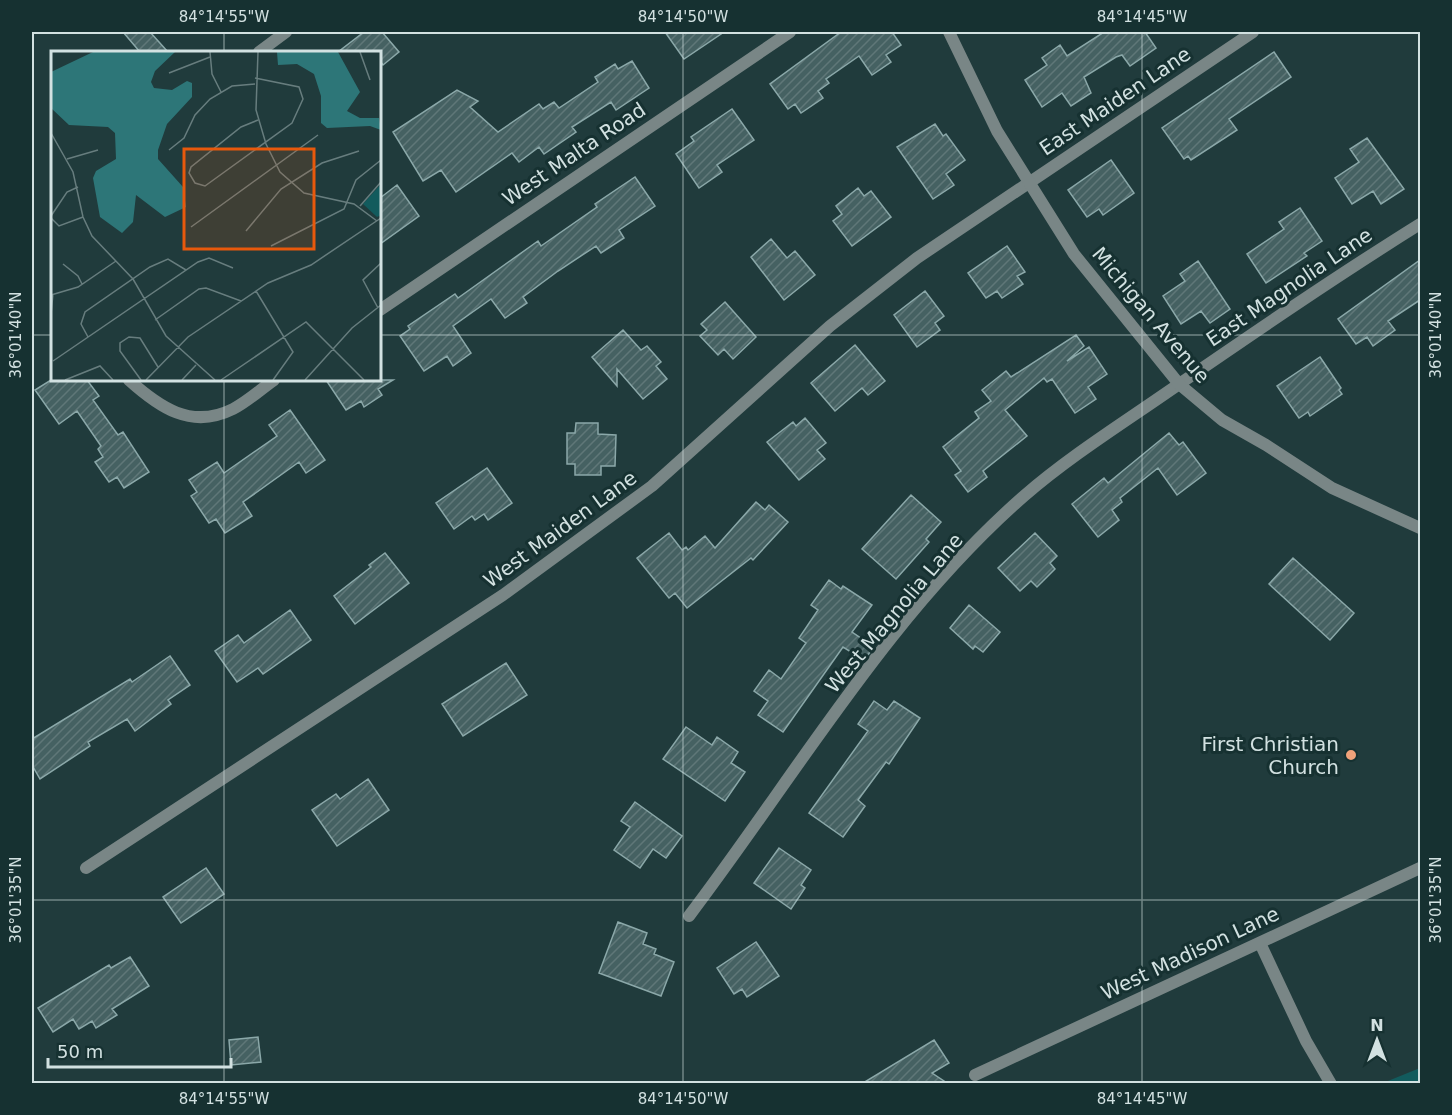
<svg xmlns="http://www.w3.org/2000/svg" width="1452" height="1115" font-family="'DejaVu Sans',sans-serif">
  <defs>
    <pattern id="grass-tufts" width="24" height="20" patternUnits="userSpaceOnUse" patternTransform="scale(1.5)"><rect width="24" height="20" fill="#125b5d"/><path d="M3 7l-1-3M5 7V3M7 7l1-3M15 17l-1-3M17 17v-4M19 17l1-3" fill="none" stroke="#347274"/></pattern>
    <pattern id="building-hatch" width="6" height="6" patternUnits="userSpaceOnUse" patternTransform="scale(1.5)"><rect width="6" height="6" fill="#456162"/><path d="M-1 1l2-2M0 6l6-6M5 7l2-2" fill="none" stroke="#5f7778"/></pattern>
  </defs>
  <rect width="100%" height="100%" fill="#203b3c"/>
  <path fill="url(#grass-tufts)" d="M1420,1068V1083H1383Z"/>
  <path fill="url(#building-hatch)" stroke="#8ba8a9" stroke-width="1.5" d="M123,32H150L168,52H140Z
    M364,32H382L399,52L383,65L380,61V52H338Z
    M665,32H724L684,59Z
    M841,32H892L901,45L886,55L891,62L872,75L859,56L826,79L829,83L818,91L823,98L801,113L795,104L788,109L770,84Z
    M1104,32H1145L1156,48L1130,66L1122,55L1116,57L1084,77L1091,93L1071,106L1062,93L1042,107L1025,80L1047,65L1042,58L1060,45L1067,56Z
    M1274,52L1291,77L1229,119L1237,130L1191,160L1188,156L1184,159L1162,128Z
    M632,61L649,88L616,110L611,102L572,127L576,132L544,154L539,147L519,162L512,153L456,192L441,170L423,181L393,132L457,90L478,101L470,107L498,132L539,104L543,109L554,102L559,108L598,82L595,77L615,64L618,69Z
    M732,109L754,140L717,165L722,172L699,188L676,154L694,141L691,137Z
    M935,124L943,136L946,134L965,160L946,174L954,185L933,199L897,147Z
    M1367,138L1404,189L1381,204L1373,191L1352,204L1335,178L1359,162L1350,149Z
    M1111,160L1134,193L1103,215L1099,209L1087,217L1068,190Z
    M635,177L655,206L619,230L624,238L601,253L596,246L558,271L523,297L527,303L505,318L491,299L453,326L471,353L453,366L447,356L424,371L400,336L410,329L408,326L455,294L458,298L538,241L541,246L597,207L595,204Z
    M397,185L419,216L380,244V198Z
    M858,188L864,196L871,191L891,217L852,246L833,221L842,214L836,206Z
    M1300,208L1322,241L1304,253L1307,256L1266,283L1247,254L1284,229L1279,222Z
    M771,239L787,258L795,251L815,275L784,300L751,257Z
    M1007,246L1025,272L1017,276L1023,284L1002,298L997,291L986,298L968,273Z
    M1420,260V300L1388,321L1395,330L1373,346L1367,337L1356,344L1338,319Z
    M1198,261L1230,309L1210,323L1201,311L1181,324L1163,296L1185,281L1180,274Z
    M925,291L944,316L935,323L940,330L917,347L894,315Z
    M725,302L756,337L733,359L724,349L718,355L700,336L707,330L701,324Z
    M623,330L641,350L647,346L661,362L656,366L667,379L643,399L617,369V386L592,357Z
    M1076,335L1084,346L1067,361L1089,347L1107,374L1088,387L1096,399L1075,413L1052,379L1047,382L1044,378L1005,410L1027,436L983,471L987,477L968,492L955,475L961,471L943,447L979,418L975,412L991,401L982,390L1006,371L1011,377Z
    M855,345L885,381L868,395L862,388L835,411L811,383Z
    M1320,357L1341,388L1339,390L1342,394L1310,416L1308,412L1299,418L1277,386Z
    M51,380H87L99,396L93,400L118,435L123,432L149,472L124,488L117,477L109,482L95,462L103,457L98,449L101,446L77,411L59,424L35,390Z
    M326,380H393L378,389L382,395L364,407L361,401L346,410Z
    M290,410L325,460L306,473L299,462L243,502L252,516L225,533L216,519L209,523L191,496L197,492L189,480L217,462L224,473L277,436L269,425Z
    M805,418L826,443L817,450L825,459L799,480L767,442L793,422L796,426Z
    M576,423H598V434L616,435L615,466H601V475H575V464H567V433H575Z
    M1169,433L1179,445L1183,442L1206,473L1177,495L1158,468L1120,498L1122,502L1112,510L1119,520L1098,537L1072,504L1104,478L1108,483Z
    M487,468L512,503L488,520L484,514L475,520L472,516L454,529L436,503Z
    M911,495L941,522L926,539L929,542L896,579L862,549Z
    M756,502L765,510L769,505L788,522L753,560L751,558L687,608L675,593L669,598L637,558L669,533L682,550L686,547L688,550L705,536L715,548Z
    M1035,533L1057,556L1050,563L1055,569L1037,587L1031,581L1020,591L998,568Z
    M385,553L409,583L355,624L334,596L371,567L369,565Z
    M1293,558L1354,613L1330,640L1269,584Z
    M829,580L841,589L843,586L872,605L852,632L874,647L864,660L843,647L783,732L758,715L768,701L754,691L769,670L781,679L806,643L799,638L818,610L811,605Z
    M969,605L1000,632L983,652L975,646L973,649L950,628Z
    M290,610L311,640L263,674L258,668L237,682L215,651L238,635L244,643Z
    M170,656L190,685L168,700L171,704L135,731L127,719L88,742L90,746L40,779L32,765V739L130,679L132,682Z
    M506,663L527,695L463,736L442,704Z
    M874,701L887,710L894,701L920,718L889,764L886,762L858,800L865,806L843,837L809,813L868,731L858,724Z
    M686,727L712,745L717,737L738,752L731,763L745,772L725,801L663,759Z
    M368,779L389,810L337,846L312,810L336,794L340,799Z
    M635,802L682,836L666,858L653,849L640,868L614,850L630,827L621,821Z
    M779,848L811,870L801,885L805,888L791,909L754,883Z
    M206,868L224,894L181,923L163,897Z
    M618,922L647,933L643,944L656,949L654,954L674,962L661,996L599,973Z
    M756,942L779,976L747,997L742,989L734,994L717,968Z
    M130,957L149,986L112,1009L117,1015L96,1028L92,1021L79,1029L73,1019L53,1032L38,1008L109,965L111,968Z
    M258,1037L261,1062L231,1065L229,1040Z
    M934,1040L949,1063L932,1073L947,1083H863Z"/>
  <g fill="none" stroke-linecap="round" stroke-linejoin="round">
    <path stroke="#798686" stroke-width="12" d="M1260,943L1306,1041L1331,1084"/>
    <path stroke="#798686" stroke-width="12" d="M259,52L286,32
      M380,310L790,32
      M129,380C159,407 191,430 233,409C247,402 261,389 274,380
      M86,868L503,595L652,486L830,326L917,258L1253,32
      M689,916C796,775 889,614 1024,496C1069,457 1120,425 1169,391C1252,334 1335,277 1420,224
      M975,1075L1420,868"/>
    <path stroke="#798686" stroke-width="12" d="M949,32L997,131L1074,254L1179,384L1222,420L1266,445L1332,488L1420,528"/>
  </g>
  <path fill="none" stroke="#d2e1e1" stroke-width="1.5" stroke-opacity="0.45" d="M224,32V52M683,32V1084M1142,32V1084M32,335H52M380,335H1420M224,380V1084M32,900H1420"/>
  <circle fill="#f0a27a" stroke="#163131" stroke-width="2" cx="1351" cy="755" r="6"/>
  <g text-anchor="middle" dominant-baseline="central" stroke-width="6" stroke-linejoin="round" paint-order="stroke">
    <g font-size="20" fill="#d2e1e1" stroke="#163131">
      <text transform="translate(1115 101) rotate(-34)">East Maiden Lane</text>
      <text transform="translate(574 154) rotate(-34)">West Malta Road</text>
      <text transform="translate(1289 287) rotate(-34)">East Magnolia Lane</text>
      <text transform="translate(1151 315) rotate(50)">Michigan Avenue</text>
      <text transform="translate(560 529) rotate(-36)">West Maiden Lane</text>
      <text transform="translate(894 613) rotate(-50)">West Magnolia Lane</text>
      <text transform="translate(1190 953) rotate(-25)">West Madison Lane</text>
    </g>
    <g font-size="20" fill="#d2e1e1" stroke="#163131" text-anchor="end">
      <text x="1339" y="744">First Christian<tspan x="1339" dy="23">Church</tspan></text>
    </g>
  </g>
  <g transform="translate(51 51)">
    <rect width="330" height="330" fill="#203b3c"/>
    <path d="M42,1H124L104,20L100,31L103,37L121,39L136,30L141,32V46L116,73L107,99V108L132,136L135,156L114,166L85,144L82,171L71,182L49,166L42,127L45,120L65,108L64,82L57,76L18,74L0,57V21ZM226,1H287L309,41L296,60L309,67H328L330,79L319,75L276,77L270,72V45L263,23L246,13L227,14Z" fill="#2d7678"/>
    <path d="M330,133V164L326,166L312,153Z" fill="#125b5d"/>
    <path fill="none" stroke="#677d7e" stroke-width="1.5" d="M159,1L161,23L170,41M207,1L205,59L215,93L229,121L253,142L303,153L326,170M309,1L319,29M118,22L159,6M204,27L248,36L252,48L241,72L154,135L144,132L138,122L140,116L190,76L207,69M0,82L22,121L32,166L41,185L82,228L115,285L164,329M118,99L133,87L144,64L159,48L181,35L204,33M16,108L47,99M309,155L330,131M0,165L16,141L27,136M0,167L8,175L32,166M140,176L267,84M195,180L230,138L271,112L308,100M220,195L293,158L305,129L330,109M12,213L27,225L31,233M205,240L242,301L222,329M0,244L27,236L65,210M327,257L312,229L330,212M0,263L2,243M104,269L148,238L155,237L190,250M37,286L30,273L34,261L99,216L117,208L135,219M2,310L147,211L158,207L182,217M14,329L49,315L62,329M90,329L69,300V292L78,286L89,287L107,316M95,329L137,286L217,232L260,214L330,167M131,329L145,314M170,329L255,271L313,329M254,329L301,277L330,254"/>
    <path fill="#e8590c" fill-opacity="0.15" stroke="#e8590c" stroke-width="3" d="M133,98H263V198H133Z"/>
    <rect width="330" height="330" fill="none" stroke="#d2e1e1" stroke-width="3"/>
  </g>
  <rect width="1452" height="1115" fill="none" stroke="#163131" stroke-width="66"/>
  <g transform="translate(1377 1040)" stroke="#163131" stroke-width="4.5" paint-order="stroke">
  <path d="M0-4.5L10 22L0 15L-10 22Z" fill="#d2e1e1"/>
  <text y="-9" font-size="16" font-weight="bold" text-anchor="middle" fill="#d2e1e1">N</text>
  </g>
  <path d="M48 1058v9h183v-9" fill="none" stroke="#d2e1e1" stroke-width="3"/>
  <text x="57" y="1058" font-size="18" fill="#d2e1e1" stroke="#163131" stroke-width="4.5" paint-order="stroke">50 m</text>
  <rect x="33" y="33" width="1386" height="1049" fill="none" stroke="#d2e1e1" stroke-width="2"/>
  <g font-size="15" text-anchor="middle" fill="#d2e1e1">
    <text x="224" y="22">84°14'55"W</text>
    <text x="683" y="22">84°14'50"W</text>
    <text x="1142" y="22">84°14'45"W</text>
    <text transform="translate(16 335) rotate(-90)" y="5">36°01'40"N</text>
    <text transform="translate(1436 335) rotate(-90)" y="5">36°01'40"N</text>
    <text transform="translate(16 900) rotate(-90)" y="5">36°01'35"N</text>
    <text transform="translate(1436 900) rotate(-90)" y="5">36°01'35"N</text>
    <text x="224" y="1104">84°14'55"W</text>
    <text x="683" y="1104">84°14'50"W</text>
    <text x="1142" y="1104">84°14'45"W</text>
  </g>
</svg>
